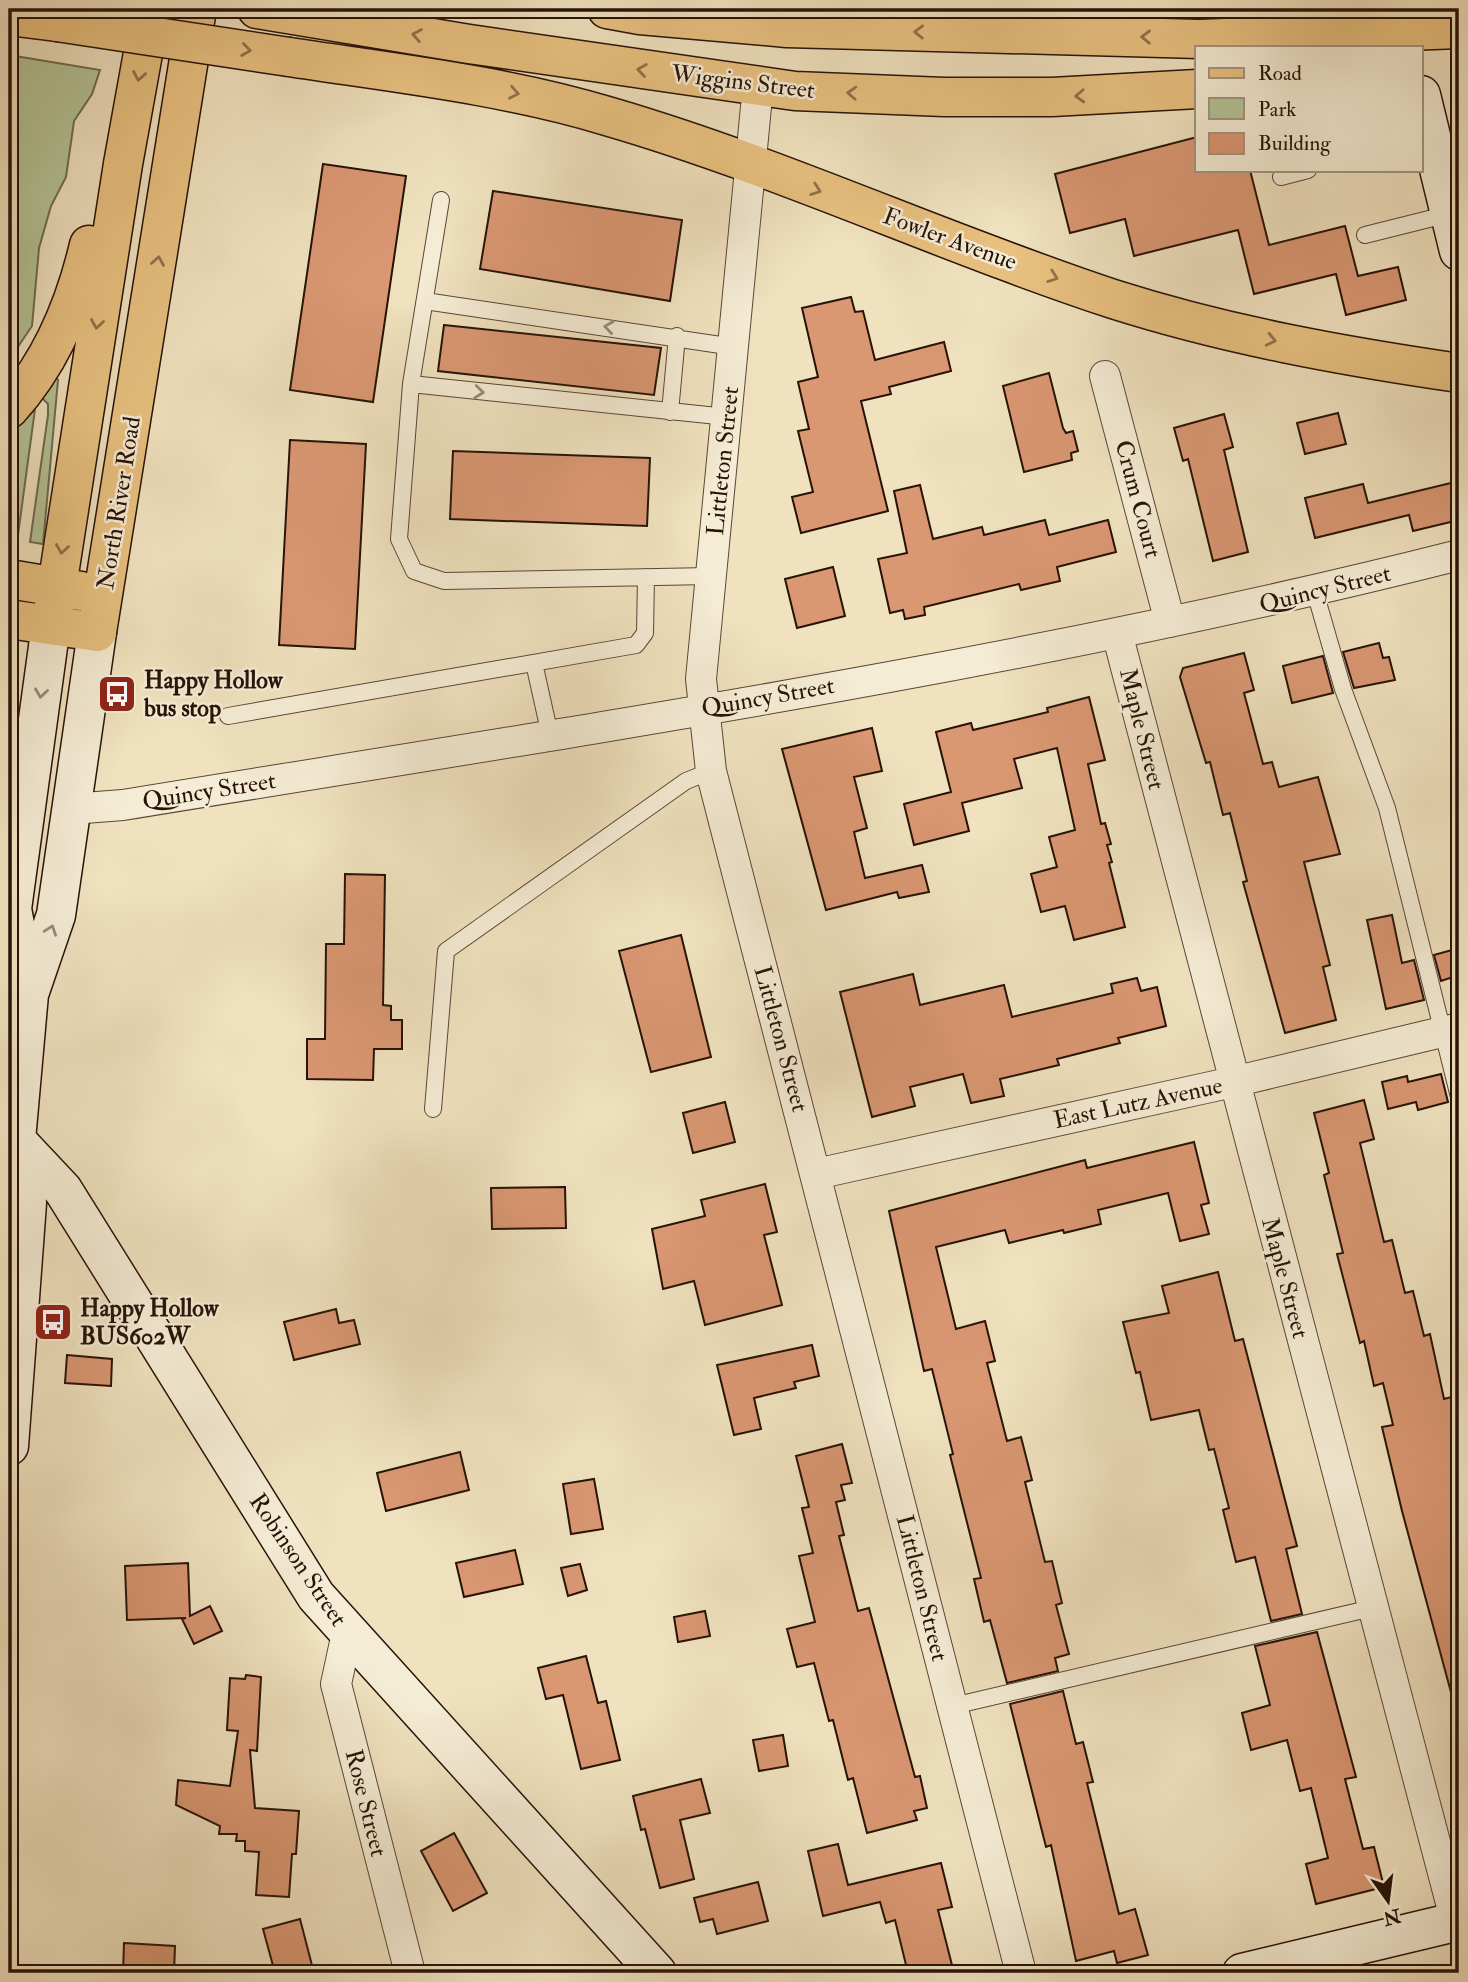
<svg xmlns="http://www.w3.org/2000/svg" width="1468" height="1982" font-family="'IM FELL Double Pica',serif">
  <rect width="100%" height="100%" fill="#f0e2bf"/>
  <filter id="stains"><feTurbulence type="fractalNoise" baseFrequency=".00286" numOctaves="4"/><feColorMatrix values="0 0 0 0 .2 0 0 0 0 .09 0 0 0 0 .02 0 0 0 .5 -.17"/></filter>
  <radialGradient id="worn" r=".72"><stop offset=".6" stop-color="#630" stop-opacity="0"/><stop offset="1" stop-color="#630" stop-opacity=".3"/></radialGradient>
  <path fill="#b4c496" stroke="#6e6b4f" stroke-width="2" d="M9,55L100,70L92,94L74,121L66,177L51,206L39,248L32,326L9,360Z
    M54,376L58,380L43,544L30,542L48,415V404L38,394Z
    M35,409L15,557L9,556V436Z"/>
  <path fill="#d99772" stroke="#271208" stroke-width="2" d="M1197,137V170H1250L1269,245L1345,226L1358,276L1398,267L1406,300L1346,315L1336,274L1254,294L1238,230L1134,256L1125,219L1070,233L1055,174Z
    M323,164L406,176L373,402L290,390Z
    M493,191L682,220L670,301L480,269Z
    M851,297L855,312L863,311L875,360L944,342L951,371L889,387L891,394L861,401L888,511L801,533L792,497L813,492L798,431L809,429L798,382L818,377L802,308Z
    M444,325L661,348L654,395L438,371Z
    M1049,373L1063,428L1066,433L1073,431L1078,451L1071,453L1072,460L1024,472L1003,386Z
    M1338,413L1346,444L1305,454L1297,423Z
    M1224,414L1233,447L1224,450L1248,552L1213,561L1188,459L1183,461L1174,428Z
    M290,440L366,444L355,649L279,645Z
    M453,451L650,458L647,526L450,519Z
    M1459,481V520L1413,531L1409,515L1315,538L1305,498L1363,484L1368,503Z
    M920,485L933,539L982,527L984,535L1045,520L1049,535L1108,520L1116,552L1057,567L1060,581L1021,590L1019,584L924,607L925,615L905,619L903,610L890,613L878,559L907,553L894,491Z
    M833,567L845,616L797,628L785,579Z
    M1379,643L1383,658L1389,657L1395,680L1354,688L1343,652Z
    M1244,653L1254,690L1244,693L1263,764L1272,762L1279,787L1318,777L1340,854L1304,862L1330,965L1323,967L1336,1020L1285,1033L1243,882L1247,881L1230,813L1223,815L1210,762L1206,763L1180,677L1183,668Z
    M1323,656L1333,693L1292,703L1283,666Z
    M1089,697L1105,760L1088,764L1101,824L1105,823L1111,844L1107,845L1112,862L1109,863L1125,927L1074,940L1065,906L1041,912L1031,874L1057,867L1049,837L1075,830L1057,748L1014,759L1022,788L962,803L969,831L914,845L904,804L951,792L936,732L971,723L973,730L1048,712L1047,708Z
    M872,728L882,771L854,777L867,828L854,832L865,878L922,865L929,892L899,898L897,892L826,910L782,749Z
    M345,874L385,875L383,1005L391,1006V1020H402V1049H374L373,1080L307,1079V1039H325L326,944H344Z
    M1392,915L1402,963L1414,960L1424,1000L1386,1009L1367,920Z
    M681,935L711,1057L651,1072L619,951Z
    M1459,948V975L1441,981L1434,955Z
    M913,974L920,1005L1004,985L1012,1017L1113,993L1111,984L1137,978L1141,991L1157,987L1166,1026L1118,1038L1120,1043L1057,1059L1059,1065L1000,1079L1004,1096L971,1103L963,1074L910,1087L915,1106L872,1117L840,992Z
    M1441,1074L1448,1102L1418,1110L1416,1102L1388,1109L1382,1082L1407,1076L1408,1082Z
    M1364,1100L1374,1139L1360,1143L1384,1242L1392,1240L1405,1293L1413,1291L1424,1336L1430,1334L1444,1399L1459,1395V1696H1452L1402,1511L1382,1427L1393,1425L1383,1383L1374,1386L1364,1341L1360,1343L1337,1254L1343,1253L1324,1175L1329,1173L1314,1113Z
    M725,1102L735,1142L693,1153L683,1113Z
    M1194,1142L1209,1203L1201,1205L1209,1234L1180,1241L1168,1193L1098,1210L1101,1224L1064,1233L1063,1230L1009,1243L1005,1230L936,1247L956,1329L985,1321L995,1361L987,1363L1007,1441L1021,1437L1032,1480L1025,1482L1045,1562L1052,1561L1062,1603L1056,1605L1069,1654L1055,1658L1058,1671L1007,1683L990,1620L984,1622L974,1579L981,1578L950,1455L953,1454L932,1369L924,1371L889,1211L1085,1160L1087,1168Z
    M765,1184L777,1232L764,1235L782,1305L705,1325L694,1281L663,1289L652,1229L705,1216L701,1200Z
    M565,1187L566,1228L492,1229L491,1188Z
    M1218,1272L1235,1341L1243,1339L1297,1546L1286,1549L1302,1614L1271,1621L1255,1557L1236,1562L1223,1510L1229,1508L1214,1449L1209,1450L1199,1410L1151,1420L1140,1372L1136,1373L1123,1322L1169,1313L1162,1286Z
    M336,1309L339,1323L354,1320L360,1344L294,1360L284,1322Z
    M812,1345L819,1376L794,1382L796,1388L754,1398L761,1429L734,1435L717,1365Z
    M67,1355L112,1359L111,1386L65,1383Z
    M842,1444L852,1483L841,1485L845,1500L836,1502L844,1535L839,1536L858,1611L869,1608L915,1777L920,1776L927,1808L914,1811L917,1820L867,1833L853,1778L848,1780L833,1720L829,1721L814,1663L797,1667L787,1629L815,1622L799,1556L813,1553L802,1508L809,1507L796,1456Z
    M460,1452L469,1490L386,1511L377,1473Z
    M594,1479L603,1529L571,1534L563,1484Z
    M515,1550L523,1584L464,1597L456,1563Z
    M188,1563L190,1616L210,1606L222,1631L194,1644L182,1619L186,1618L127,1620L125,1566Z
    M580,1564L587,1590L568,1596L561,1568Z
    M705,1611L710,1636L678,1642L674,1617Z
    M1317,1632L1356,1777L1345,1779L1363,1849L1374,1847L1384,1887L1316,1904L1306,1864L1328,1858L1311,1788L1300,1791L1287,1740L1251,1750L1242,1713L1270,1705L1255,1646Z
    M586,1656L598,1703L606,1701L620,1760L581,1769L563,1695L546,1699L538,1668Z
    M246,1675L261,1677L257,1751L250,1750L255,1808L299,1811L296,1854H292L289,1897L256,1895L259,1852L245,1851V1841H236L237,1834H219L220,1826L176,1805L178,1780L230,1786L238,1731L227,1730L230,1678L245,1679Z
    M1063,1691L1076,1744L1083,1742L1093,1782L1087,1783L1119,1914L1135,1909L1148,1955L1117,1963L1114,1951L1076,1961L1051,1845L1046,1847L1010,1704Z
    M783,1735L788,1766L759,1771L753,1740Z
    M701,1779L710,1813L680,1820L694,1879L660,1888L645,1829L641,1830L633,1796Z
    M454,1833L487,1893L453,1911L421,1851Z
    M838,1844L848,1885L941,1863L952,1907L938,1910L954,1973H908L895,1920L886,1923L880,1902L823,1916L808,1851Z
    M758,1882L768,1921L717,1934L713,1919L700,1922L694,1898Z
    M300,1919L314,1973H275L263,1929Z
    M124,1943L175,1946L174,1973H123Z"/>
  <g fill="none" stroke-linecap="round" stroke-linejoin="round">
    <defs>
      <path id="lane" d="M1281,177L1308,170
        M441,200L411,384L399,539L414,571L444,581L711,576
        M1365,235L1449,214
        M425,301L734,347
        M411,384L727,417
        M670,412L677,336
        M1315,592L1343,689L1387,808L1459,1097
        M534,663L550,735
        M228,716L636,645L645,633L646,577
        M433,1109L446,951L686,781L711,771
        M953,1706L1372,1608"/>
      <path id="street" d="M758,86L701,679L711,771L1021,1973
        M1105,376L1170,622
        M1117,633L1456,1922
        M71,809L123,805C569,732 1021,666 1459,555
        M816,1174L1233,1082L1459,1028
        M347,1633L336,1684L410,1973"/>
      <path id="secondary" d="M1421,95L1459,251
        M28,992L12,909L51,625
        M16,1140L63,1190L316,1596L657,1973
        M9,1446L27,1203L16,1140L29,994L56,915L97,632
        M1242,1973L1459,1921"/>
      <path id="primary" d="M257,9L469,44L795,91L944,97H1052L1197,89
        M607,9L640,15L787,28L1199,39L1459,29
        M9,16L57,22
        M289,57C395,73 504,85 607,116C779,166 943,243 1113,299C1226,335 1342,356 1459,373
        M9,409C51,363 75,305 89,245
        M9,579L81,591
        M9,619L97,632L197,9
        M51,625L123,164L151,9"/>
    </defs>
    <use href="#lane" stroke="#594636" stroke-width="18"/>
    <use href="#street" stroke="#594636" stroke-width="32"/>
    <use href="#secondary" stroke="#271208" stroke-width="41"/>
    <use href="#primary" stroke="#271208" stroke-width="41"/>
    <use href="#lane" stroke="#f5ecd5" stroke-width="16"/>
    <use href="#street" stroke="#f5ecd5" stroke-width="30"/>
    <use href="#secondary" stroke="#f5ecd5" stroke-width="38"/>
    <use href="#primary" stroke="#e8c180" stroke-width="38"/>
    <defs>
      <path id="primary-bridge" d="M57,22L289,57"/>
    </defs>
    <use href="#primary-bridge" stroke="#271208" stroke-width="41" stroke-linecap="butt"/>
    <use href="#primary-bridge" stroke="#e8c180" stroke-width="38"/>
  </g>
  <defs><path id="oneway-chevron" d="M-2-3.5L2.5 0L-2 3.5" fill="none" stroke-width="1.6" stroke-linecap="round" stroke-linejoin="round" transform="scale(1.75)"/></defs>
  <g stroke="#91724a">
    <use href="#oneway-chevron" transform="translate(919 32) rotate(-179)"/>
    <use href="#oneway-chevron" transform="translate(417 35) rotate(-170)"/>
    <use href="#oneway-chevron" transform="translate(1146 37) rotate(-179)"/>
    <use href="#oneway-chevron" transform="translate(246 50) rotate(8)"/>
    <use href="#oneway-chevron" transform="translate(642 70) rotate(-171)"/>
    <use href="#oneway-chevron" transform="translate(139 76) rotate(100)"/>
    <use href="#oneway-chevron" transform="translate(514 93) rotate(11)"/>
    <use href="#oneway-chevron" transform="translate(852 93) rotate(-177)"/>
    <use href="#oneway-chevron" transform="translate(1080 96) rotate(178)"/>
    <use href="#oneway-chevron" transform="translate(816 190) rotate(20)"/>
    <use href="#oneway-chevron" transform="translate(158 261) rotate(-81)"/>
    <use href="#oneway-chevron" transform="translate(1053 277) rotate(20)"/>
    <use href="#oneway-chevron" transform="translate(97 324) rotate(99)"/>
    <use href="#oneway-chevron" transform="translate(1271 340) rotate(13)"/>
    <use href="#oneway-chevron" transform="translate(62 549) rotate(99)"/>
  </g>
  <g stroke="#988a79">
    <use href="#oneway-chevron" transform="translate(609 327) rotate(-172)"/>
    <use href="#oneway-chevron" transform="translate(479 392) rotate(6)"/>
    <use href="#oneway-chevron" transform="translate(41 693) rotate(98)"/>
    <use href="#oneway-chevron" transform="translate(51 930) rotate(-71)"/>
  </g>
  <defs>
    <symbol id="bus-square" viewBox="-11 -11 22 22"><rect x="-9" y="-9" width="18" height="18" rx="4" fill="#8f2418" stroke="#f5ecd5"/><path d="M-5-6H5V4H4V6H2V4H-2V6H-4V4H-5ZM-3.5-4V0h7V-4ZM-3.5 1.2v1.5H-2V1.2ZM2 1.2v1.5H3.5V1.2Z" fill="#fff"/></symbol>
  </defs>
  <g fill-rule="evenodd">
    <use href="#bus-square" x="95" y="672" width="44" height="44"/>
    <use href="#bus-square" x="31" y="1300" width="44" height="44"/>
  </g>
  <g text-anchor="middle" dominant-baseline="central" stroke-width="5" stroke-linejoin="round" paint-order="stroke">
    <g font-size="24" fill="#271208" stroke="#f5ecd5">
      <text transform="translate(743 82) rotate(7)">Wiggins Street</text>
      <text transform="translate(950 239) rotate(20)">Fowler Avenue</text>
      <text transform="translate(723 461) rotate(-84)">Littleton Street</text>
      <text transform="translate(1138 499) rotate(75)">Crum Court</text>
      <text transform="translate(119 503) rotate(-81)">North River Road</text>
      <text transform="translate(1325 589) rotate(-14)">Quincy Street</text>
      <text transform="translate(768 697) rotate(-10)">Quincy Street</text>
      <text transform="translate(1142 729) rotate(76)">Maple Street</text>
      <text transform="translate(209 791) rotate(-9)">Quincy Street</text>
      <text transform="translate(781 1039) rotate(75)">Littleton Street</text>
      <text transform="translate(1138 1103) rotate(-12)">East Lutz Avenue</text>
      <text transform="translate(1285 1278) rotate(75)">Maple Street</text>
      <text transform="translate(298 1560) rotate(56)">Robinson Street</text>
      <text transform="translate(922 1588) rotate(76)">Littleton Street</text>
      <text transform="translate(366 1803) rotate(76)">Rose Street</text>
    </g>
    <g font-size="24" font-weight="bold" fill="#271208" stroke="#f5ecd5" text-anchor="start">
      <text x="144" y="680">Happy Hollow<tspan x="144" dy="28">bus stop</tspan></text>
      <text x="80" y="1308">Happy Hollow<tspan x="80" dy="28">BUS602W</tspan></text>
    </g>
  </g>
  <rect width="1468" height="1982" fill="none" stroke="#f0e2bf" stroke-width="35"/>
  <rect x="10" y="10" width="1447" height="1961" fill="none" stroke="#271208" stroke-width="3.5"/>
  <rect x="18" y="18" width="1433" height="1947" fill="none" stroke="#271208" stroke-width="2"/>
  <rect x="1195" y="46" width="228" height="126" fill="#f5ecd5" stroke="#a39583" stroke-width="2"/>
  <rect x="1209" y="68" width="35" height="10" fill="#e8c180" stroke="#a39583" stroke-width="2"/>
  <text x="1258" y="80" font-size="21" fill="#271208">Road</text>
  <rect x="1209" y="98" width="35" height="21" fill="#b4c496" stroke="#a39583" stroke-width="2"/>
  <text x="1258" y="116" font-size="21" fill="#271208">Park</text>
  <rect x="1209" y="133" width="35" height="21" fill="#d99772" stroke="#a39583" stroke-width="2"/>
  <text x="1258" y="150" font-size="21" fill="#271208">Building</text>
  <g transform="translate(1388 1901) rotate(166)" stroke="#f5ecd5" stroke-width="5" paint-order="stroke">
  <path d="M0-5L12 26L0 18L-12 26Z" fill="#271208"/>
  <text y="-10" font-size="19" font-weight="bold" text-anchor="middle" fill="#271208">N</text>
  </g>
  <rect width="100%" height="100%" filter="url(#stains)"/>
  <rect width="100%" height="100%" fill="url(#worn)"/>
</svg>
